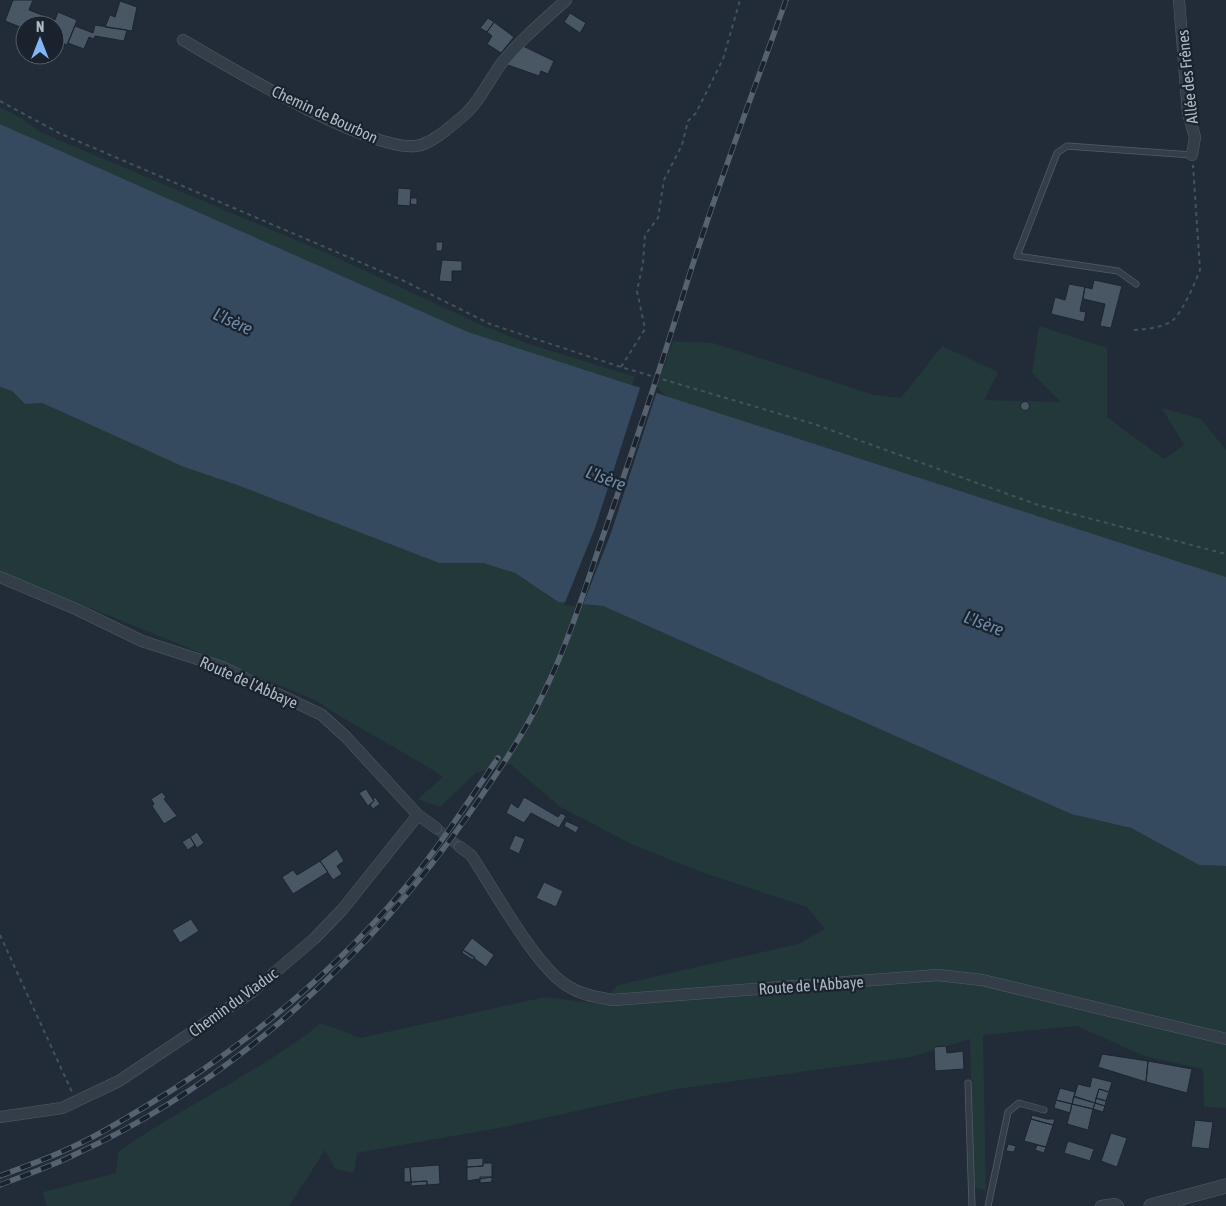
<svg xmlns="http://www.w3.org/2000/svg" width="1226" height="1206" font-family="'Asap Condensed',sans-serif">
  <rect width="100%" height="100%" fill="#212c38"/>
  <path fill="#233839" d="M0,107L21,118L40,132L329,254L477,323L526,343L635,377L632,385L468,332L0,124Z
    M1039,326L1107,348V417L1164,459L1184,445L1162,408L1201,419L1226,450V577L665,396L657,386L673,341L713,343L874,395L901,398L942,346L998,372L984,400L1061,402L1032,373Z
    M0,387L12,391L25,404L42,403L184,467L237,485L439,563H483L515,573L557,602L603,606L1071,814L1131,828L1199,865L1226,866V1108L1204,1107L1203,1069L1144,1056L1077,1026L983,1035L986,1191L973,1186L970,1039L911,1057L676,1089L504,1127L357,1153L354,1173L335,1169L325,1150L289,1206H47L43,1192L116,1173L118,1152C184,1105 259,1073 321,1023L360,1038L545,997L600,1004L618,985L798,944L825,929L807,907L701,872L631,844L559,806L510,764L476,773L440,807L418,799L443,777C401,749 356,728 315,700L0,571Z"/>
  <path fill="#35495f" d="M0,124L468,332L1226,577V866L1199,865L1131,828L1071,814L603,606L558,602L515,573L483,563H439L237,485L184,467L42,403L25,404L12,391L0,387Z"/>
  <path fill="#212c38" d="M641,385L657,391L611,533L582,607L564,605L595,528Z"/>
  <path fill="#495664" stroke="#1c252f" d="M13,0H33L29,10L55,20L58,12L77,20L67,45L55,40V25H25V29L5,21Z
    M120,1L137,7L132,31L105,27L110,15L115,17Z
    M570,13L586,23L580,33L564,22Z
    M488,18L494,22L487,32L480,28Z
    M494,22L514,37L501,53L487,44L492,36L487,32Z
    M95,25L127,30L124,41L95,36L94,39L89,37L84,49L68,43L75,26L93,33Z
    M521,45L554,61L548,74L541,71L539,76L505,64Z
    M398,188L411,189L410,206L397,205Z
    M411,198H417V205L410,204Z
    M436,242H443L442,251H436Z
    M442,260L462,261V271H452V282L439,281Z
    M1094,280L1122,286L1111,328L1100,326L1105,304L1083,299L1085,287L1092,289Z
    M1069,284L1085,287L1080,311L1086,312L1084,322L1051,314L1055,297L1065,300Z
    M1020.5 406a4.5 4.5 0 1 1 9 0a4.5 4.5 0 1 1-9 0Z
    M366,789L374,801L368,806L359,793Z
    M162,792L166,797L164,799L177,816L164,824L152,806L154,804L151,799Z
    M375,797L380,804L373,809L370,805L374,801L373,799Z
    M524,797L558,817L561,813L566,816L559,828L531,813L524,823L506,813L511,803L518,808Z
    M566,821L579,827L576,833L564,826Z
    M197,832L204,843L197,848L190,837Z
    M515,835L525,839L519,854L509,849Z
    M190,837L195,845L188,850L182,842Z
    M337,849L344,861L337,866L342,874L333,880L320,861Z
    M320,861L328,872L293,894L282,877L293,870L297,875Z
    M544,882L563,891L556,907L536,898Z
    M191,919L199,931L180,943L172,930Z
    M472,938L494,955L486,967L463,950Z
    M463,950L475,957L473,960L462,953Z
    M946,1046L947,1053L963,1051L964,1069L935,1071L934,1047Z
    M1102,1054L1148,1061L1146,1082L1098,1067Z
    M1148,1061L1192,1069L1187,1093L1146,1082Z
    M1092,1077L1112,1082L1109,1092L1099,1089L1095,1103L1074,1097L1078,1084L1090,1087Z
    M1060,1088L1075,1092L1072,1104L1056,1100Z
    M1099,1089L1109,1092L1106,1101L1096,1098Z
    M1074,1096L1095,1103L1093,1109L1072,1104Z
    M1096,1098L1106,1101L1105,1106L1095,1103Z
    M1056,1100L1072,1104L1070,1113L1054,1108Z
    M1095,1103L1105,1106L1103,1112L1093,1109Z
    M1072,1104L1093,1109L1088,1130L1067,1124Z
    M1032,1115L1047,1119H1055L1053,1125L1031,1119Z
    M1031,1119L1053,1125L1046,1147L1024,1141Z
    M1195,1120L1213,1122L1209,1149L1191,1147Z
    M1111,1133L1127,1138L1117,1167L1101,1161Z
    M1068,1141L1094,1149L1090,1161L1064,1153Z
    M1008,1144L1016,1146L1014,1152L1006,1151Z
    M1037,1145L1046,1147L1044,1153L1035,1150Z
    M483,1158V1166L467,1167V1159Z
    M483,1163H492V1177L467,1181V1167L483,1166Z
    M439,1165L440,1184L427,1185V1181L411,1182L410,1167Z
    M410,1167L411,1182H404V1168Z
    M480,1177H492V1182L480,1183Z
    M427,1181V1185L411,1186V1182Z"/>
  <g fill="none" stroke-linecap="round" stroke-linejoin="round">
    <path stroke="#36414d" stroke-width="11" stroke-dasharray="11 5.5" stroke-linecap="butt" d="M436,828L460,847"/>
    <defs>
      <path id="service" d="M1136,284L1118,271L1017,256L1057,153L1067,146L1192,155
        M968,1083L972,1206
        M988,1206L1008,1112L1019,1103L1044,1110"/>
      <path id="minor" d="M1179,0L1188,113L1195,137L1192,155
        M183,40C229,67 368,151 416,146C432,144 451,126 463,116C479,103 489,80 501,64C520,40 543,21 566,0
        M0,577L76,609L142,641L222,667L322,715L346,737L418,815L436,828
        M460,847L471,855C493,888 535,965 566,985C581,995 596,997 613,1000L938,975L982,980L1226,1039
        M0,1117L62,1108L119,1081L252,992L315,938L342,910L418,815
        M1101,1206L1115,1204L1118,1206"/>
      <path id="tertiary" d="M1151,1206L1226,1186"/>
    </defs>
    <use href="#service" stroke="#525c66" stroke-width="7"/>
    <use href="#minor" stroke="#525c66" stroke-width="12"/>
    <use href="#tertiary" stroke="#525c66" stroke-width="15"/>
    <path stroke="#405556" stroke-width="2" stroke-dasharray="4 4" stroke-linecap="butt" d="M0,101L59,133L404,281L490,324L621,367L814,424L1038,505L1226,554
      M1134,330C1147,329 1162,328 1173,320C1183,311 1195,283 1200,270L1193,165
      M621,367L645,329L637,291L643,263L645,235L658,218L664,180L682,145L688,121L696,113L723,59L740,0
      M0,935L72,1092"/>
    <use href="#service" stroke="#343e48" stroke-width="5.5"/>
    <use href="#minor" stroke="#343e48" stroke-width="11"/>
    <use href="#tertiary" stroke="#343e48" stroke-width="14"/>
    <defs>
      <path id="rail" d="M0,1176C23,1167 47,1159 70,1148C96,1137 119,1122 143,1108C240,1050 330,976 403,890C438,849 467,803 498,758
        M0,1185C25,1175 52,1166 76,1154C236,1080 371,954 471,811C498,772 525,733 545,690C569,641 585,588 603,536C632,454 659,372 685,289C715,192 752,96 786,0"/>
    </defs>
    <use href="#rail" stroke="#56626f" stroke-width="5.5"/>
    <use href="#rail" stroke="#1a232d" stroke-width="4" stroke-dasharray="11" stroke-linecap="butt"/>
  </g>
  <g text-anchor="middle" dominant-baseline="central" stroke-width="4.5" stroke-linejoin="round" paint-order="stroke">
    <g font-size="16" fill="#afb9c5" stroke="#1a232d">
      <text transform="translate(1187 77) rotate(-96)">Allée des Frênes</text>
      <text transform="translate(325 114) rotate(25)">Chemin de Bourbon</text>
      <text transform="translate(249 682) rotate(24)">Route de l'Abbaye</text>
      <text transform="translate(811 985) rotate(-4)">Route de l'Abbaye</text>
      <text transform="translate(233 1002) rotate(-36)">Chemin du Viaduc</text>
    </g>
    <g font-size="18" font-style="italic" fill="#708ba9" stroke="#1a232d">
      <text transform="translate(233 321) rotate(25)">L'Isère</text>
      <text transform="translate(606 478) rotate(21)">L'Isère</text>
      <text transform="translate(984 623) rotate(21)">L'Isère</text>
    </g>
  </g>
  <g transform="translate(40 40)"><circle r="24" fill="#1a232d" stroke="#565f6a"/>
  <path d="M0-4L9 19L0 12L-9 19Z" fill="#82b7f6"/>
  <text y="-8" font-size="14" font-weight="bold" text-anchor="middle" fill="#afb9c5">N</text>
  </g>
</svg>
